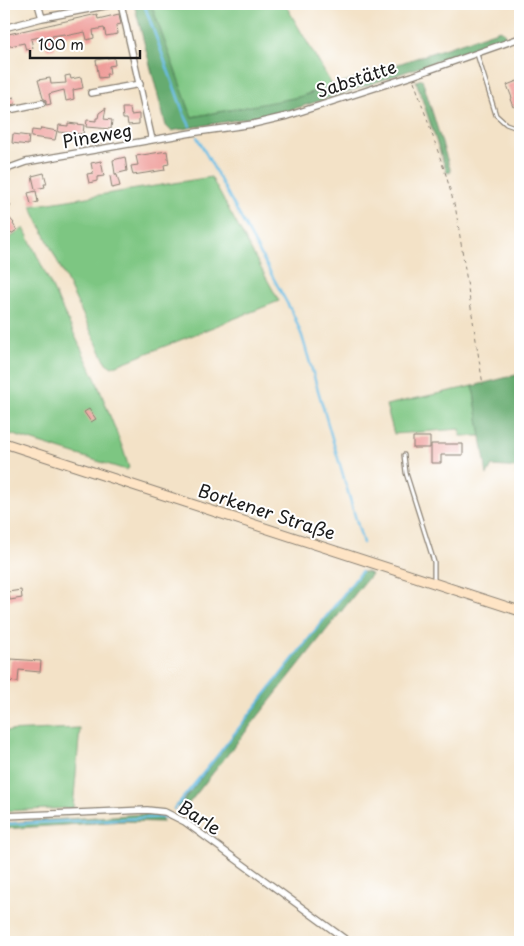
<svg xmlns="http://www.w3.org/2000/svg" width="524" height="946" font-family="'Playpen Sans',sans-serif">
  <rect width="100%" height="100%" fill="#fff"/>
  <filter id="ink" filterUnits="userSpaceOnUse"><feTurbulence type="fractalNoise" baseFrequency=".02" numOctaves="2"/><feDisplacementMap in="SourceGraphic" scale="10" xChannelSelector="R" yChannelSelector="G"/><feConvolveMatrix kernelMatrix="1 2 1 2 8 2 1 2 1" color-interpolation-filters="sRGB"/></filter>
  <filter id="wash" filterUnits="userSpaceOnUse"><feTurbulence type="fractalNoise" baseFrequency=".0096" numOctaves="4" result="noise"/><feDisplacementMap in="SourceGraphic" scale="20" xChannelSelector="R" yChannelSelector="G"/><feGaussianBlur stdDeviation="1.12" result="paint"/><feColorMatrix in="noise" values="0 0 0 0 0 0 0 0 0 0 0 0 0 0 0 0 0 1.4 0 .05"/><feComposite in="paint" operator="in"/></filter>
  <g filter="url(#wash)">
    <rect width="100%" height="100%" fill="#f3e2c7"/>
    <path fill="#7dc682" stroke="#4c714f" d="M151,4H285L332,85L299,97L277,102L191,117Z
      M211,177L279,301L112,367L106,363L31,206Z
      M24,228L96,380L123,449L129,468L126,470L4,432V242Z
      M473,386L481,436H461L460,429L394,434L386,405Z
      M80,728L73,808L4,811V731Z"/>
    <path fill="#66ab70" stroke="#416446" d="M134,4H151L192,117L299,97L500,30L505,33L504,38L497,40L345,93L284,112L171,131L166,126Z
      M422,79L451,172L447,173L416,81Z
      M520,374V468L492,466L487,475L473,386Z
      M361,572H367L371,574L182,812V809L179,808L180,805Z
      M144,814L157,815L164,822L124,821L4,829V823Z"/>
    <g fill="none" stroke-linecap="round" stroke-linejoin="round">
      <path stroke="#69bde5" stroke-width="2.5" d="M144,4L184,114L190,126
        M197,137L294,316L302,336L363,543
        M174,809L213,761L361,572
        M4,824L168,817"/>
    </g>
    <g id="blocks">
      <path fill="#ef9b98" d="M97,14L98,19L119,14L121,24L117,25L118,34L106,36L104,28L93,30L94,38L87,40L85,32L65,36L64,34L52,36L55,49L47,50L44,36L31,39L33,48L26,50L24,43L6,47L4,35Z
        M114,57L115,65L109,66L110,74H106L107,77L99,78L96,60Z
        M70,75L71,79L81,77L83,88L73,90L74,99L66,101L64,90L49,94L51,104L46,105V100L43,98L38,80L50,78L51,84L66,83L65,76Z
        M517,81L520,89V104L513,107L510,99L512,98L507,85Z
        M14,97L15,104L6,106L5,99Z
        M106,108L104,119L112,120L111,129L86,127L87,120L96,121V118H98L99,113Z
        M122,108H130L131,115L139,114V124L128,125L127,119H123Z
        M68,123L84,125L83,134L58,132L59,125L68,126Z
        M41,128L57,131L55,140L31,137L32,130L40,131Z
        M13,134L29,136L28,145L12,143Z
        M167,151L169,164L164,165L165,170L133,175L131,166L138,165L136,156Z
        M125,157L127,171L115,174L113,160Z
        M101,161L104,176L97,177V181L89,183L87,174L93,173L91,163Z
        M44,173L47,184H44L45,187L35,189L32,176Z
        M117,175L120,186L112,188L110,176Z
        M36,191L38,202L31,204L28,193Z
        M4,198L11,206L4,212L14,223L13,224L17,230L11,234L8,229L4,232Z
        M89,409L96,419L91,422L84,412Z
        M413,437H430V448H413Z
        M431,444H463V455H441V463H431Z
        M21,590L22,598L10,600L8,592Z
        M11,659L41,661L40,672L19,670L18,682L4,681V675H9Z"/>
    </g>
  </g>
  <g filter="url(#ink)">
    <use href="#blocks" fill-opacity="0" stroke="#887f72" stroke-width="1"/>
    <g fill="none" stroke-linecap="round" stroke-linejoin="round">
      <defs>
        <path id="lane" d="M515,4L520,13
          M477,54L496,115L506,124L520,129
          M404,455L406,473L434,562V582"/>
        <path id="street" d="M38,4L42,18
          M121,4L152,140
          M4,28L42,18L115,4
          M91,93L140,84
          M4,111L42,103
          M4,160L7,169
          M4,170L26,162L197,132L253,124L287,116L412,76L520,38
          M4,816L147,810L165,812L185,822L349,942"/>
        <path id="secondary" d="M4,443L520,611"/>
      </defs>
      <use href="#lane" stroke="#887f72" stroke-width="5.5"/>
      <use href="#street" stroke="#887f72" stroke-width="8"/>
      <use href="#secondary" stroke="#887f72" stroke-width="11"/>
      <path stroke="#887f72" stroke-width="1" stroke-dasharray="4 4" stroke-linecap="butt" d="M414,81L446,175L456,211L483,385"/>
      <use href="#lane" stroke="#fff" stroke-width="3"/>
      <use href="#street" stroke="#fff" stroke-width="5.5"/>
      <use href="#secondary" stroke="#fee4c5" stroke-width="9"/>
    </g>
  </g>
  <g text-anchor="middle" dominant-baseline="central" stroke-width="4" stroke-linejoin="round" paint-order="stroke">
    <g font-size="18" fill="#1c1c1c" stroke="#fff">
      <text transform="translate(356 78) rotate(-18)">Sabstätte</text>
      <text transform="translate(97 135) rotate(-10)">Pineweg</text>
      <text transform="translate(267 511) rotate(18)">Borkener Straße</text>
      <text transform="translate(200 817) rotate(33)">Barle</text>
    </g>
  </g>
  <rect width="524" height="946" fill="none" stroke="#fff" stroke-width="20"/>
  <path d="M30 50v8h110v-8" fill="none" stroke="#1c1c1c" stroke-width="2.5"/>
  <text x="38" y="50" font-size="15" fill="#1c1c1c" stroke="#ffffff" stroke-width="4" paint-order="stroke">100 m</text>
</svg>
